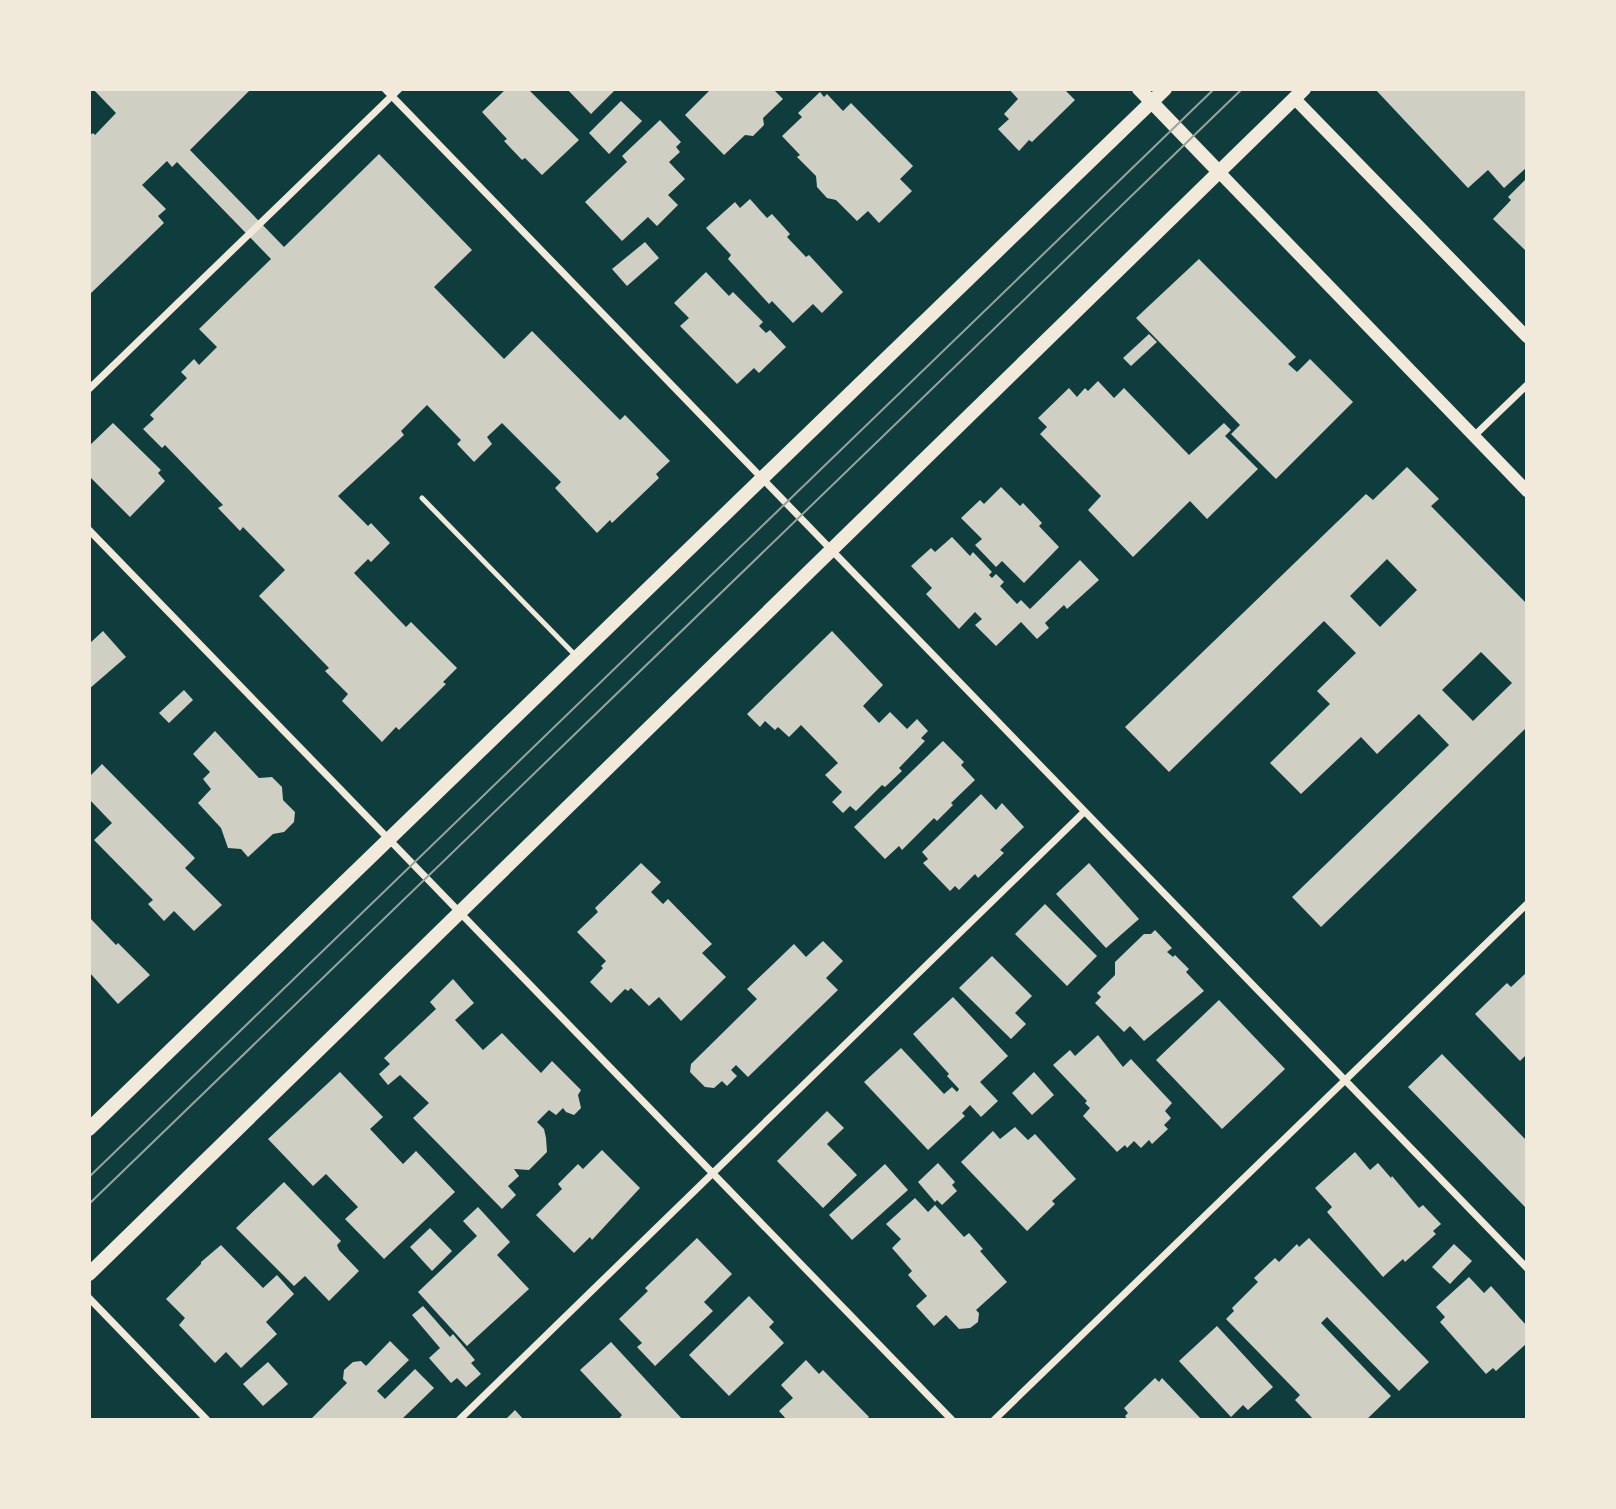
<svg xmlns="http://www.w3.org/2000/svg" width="1616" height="1509" font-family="'PT Sans',sans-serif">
  <rect width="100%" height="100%" fill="#0f3d3e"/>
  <path fill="#cfcfc3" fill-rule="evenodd" d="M93,89H251L190,150L284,247L379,154L472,250L434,287L504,359L532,331L620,420L625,415L670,461L656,474L659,478L612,523L610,520L597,533L555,488L561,482L502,423L487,437L492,444L474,462L457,444L461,440L427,405L401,431L404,435L338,496L368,526L371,523L390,543L371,562L368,559L354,573L406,627L411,622L457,668L443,682L446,684L399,730L396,727L382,742L342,701L348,694L325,671L329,668L259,596L285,570L243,527L240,531L218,508L223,505L165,445L162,448L143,429L154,419L150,415L187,378L181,372L194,359L199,365L217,347L199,329L271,259L177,162L172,167L167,161L142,185L166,209L158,216L164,223L89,295V136L93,133L95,135L116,113Z
    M506,89H528L579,140L542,175L525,158L522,160L504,141L507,139L482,112Z
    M567,89H616L591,114Z
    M711,89H773L783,99L763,118L764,125L753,136L745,135L724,155L685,115Z
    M1009,89H1064L1075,100L1032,142L1029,140L1019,151L998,129L1009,119L1004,114L1018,99Z
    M1375,89H1527V167L1504,188L1488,170L1468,188Z
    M820,92L824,97L827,94L843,111L851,103L913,166L900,179L912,191L879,223L868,211L857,221L836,200L827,198L817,187L816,176L797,157L800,155L782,136L802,117L798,113Z
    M621,101L642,121L609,154L589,133Z
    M660,120L681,142L676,147L680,152L669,162L685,179L668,195L678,205L657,226L648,217L622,241L585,202L627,162L622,156Z
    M1527,178V252L1493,219L1511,200L1508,197Z
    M750,199L767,218L772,214L790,234L787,237L806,257L809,255L843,292L822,313L813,304L793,323L772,301L769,304L728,259L731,255L706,228L735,202L740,208Z
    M645,242L659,258L627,286L612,269Z
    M1199,259L1296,357L1288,364L1297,372L1310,359L1353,402L1276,479L1231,434L1240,425L1136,318Z
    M706,272L729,296L733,292L763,322L759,326L766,333L770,330L786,347L759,373L754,368L737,384L680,326L689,318L674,303Z
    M1149,334L1157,342L1131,366L1123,358Z
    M1098,381L1114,398L1124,388L1189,455L1224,423L1231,430L1225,436L1258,469L1207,519L1190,501L1133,557L1088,510L1101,496L1040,434L1047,427L1038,418L1069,388L1077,397L1085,388L1088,391Z
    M113,423L161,470L158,473L165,481L130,517L89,476V446Z
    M1407,467L1439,499L1431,506L1527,604V727L1321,927L1292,897L1449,745L1419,714L1377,754L1361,737L1301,794L1270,763L1330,704L1317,691L1356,653L1324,621L1169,772L1125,727L1366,494L1373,500ZM1387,559L1417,590L1380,627L1350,596ZM1481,652L1512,683L1473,721L1442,690Z
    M1001,487L1020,506L1023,503L1042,523L1039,526L1059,547L1024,583L1002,561L996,567L975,545L982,539L961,518L980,500L984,504Z
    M952,537L970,556L973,552L992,572L989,575L992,578L996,574L1004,582L1000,586L1017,604L1021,600L1030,609L1080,560L1099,580L1067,609L1064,605L1045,623L1049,628L1037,639L1021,622L996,646L975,625L982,619L975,612L959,629L926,594L932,588L911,566L931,548L935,552Z
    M103,631L126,657L89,689V644Z
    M832,631L883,685L863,706L879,723L890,712L907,729L917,719L928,731L921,738L925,741L899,768L902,771L885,787L882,785L856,811L850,806L843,813L832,802L842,792L825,775L838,763L801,725L789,737L778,727L775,730L765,721L760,727L747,714Z
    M184,690L193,700L169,723L159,713Z
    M215,731L259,778L272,777L282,787L283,800L295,812L294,822L284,832L273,834L248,857L241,849L228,848L221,828L198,803L211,789L203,779L210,772L193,754Z
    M943,741L964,762L961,765L975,780L951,803L953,805L937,821L934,818L902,850L899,846L885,859L854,827Z
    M102,764L195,858L185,868L222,905L194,931L174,911L164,921L148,904L153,900L94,840L112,823L89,799V777Z
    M981,794L996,810L1002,803L1024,827L1000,850L1004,853L978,878L975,874L959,890L955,886L950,891L923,863L928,859L922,852Z
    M641,863L661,882L651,892L663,904L668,899L712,944L702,953L726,977L681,1021L659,997L649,1006L631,988L628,991L625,989L611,1003L590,982L603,968L601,966L606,961L577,932L598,912L595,908Z
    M1089,863L1139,919L1106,948L1056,894Z
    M1045,904L1097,956L1067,986L1015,934Z
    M89,917L116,945L118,943L150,975L118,1004L89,972Z
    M1155,930L1172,948L1167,952L1173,957L1175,955L1189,969L1186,972L1204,991L1144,1041L1130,1026L1124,1032L1095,1003L1101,997L1097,993L1115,975V962L1144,934H1151Z
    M823,941L843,961L826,978L838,990L748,1077L736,1065L731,1070L737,1076L727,1086L722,1081L714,1088L705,1087L690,1072L691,1064L757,999L747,989L794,944L806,957Z
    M992,956L1032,996L1015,1013L1026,1024L1011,1039L959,988Z
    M1527,972V1054L1520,1061L1475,1014L1507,983L1511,987Z
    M453,979L474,1003L455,1020L483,1050L502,1033L541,1073L552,1061L581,1090L578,1095L581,1108L574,1115L566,1112L563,1108L556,1115L549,1110L537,1122L544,1129L546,1138L547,1152L529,1170L514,1169L519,1176L508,1186L516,1195L502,1209L413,1118L429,1103L400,1075L388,1085L379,1074L390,1064L384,1058L436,1009L430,1002Z
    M953,997L1008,1056L980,1082L998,1101L981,1117L970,1105L962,1113L965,1116L928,1150L864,1082L901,1048L944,1094L952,1087L957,1092L959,1089L947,1076L949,1074L913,1034Z
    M1219,1000L1285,1069L1222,1129L1156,1060Z
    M1098,1035L1123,1067L1131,1059L1172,1103L1165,1111L1171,1118L1164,1125L1168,1129L1152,1144L1149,1140L1141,1148L1134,1141L1127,1148L1125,1145L1117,1152L1083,1116L1090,1108L1085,1103L1087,1101L1053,1065L1070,1050L1075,1056Z
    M1442,1054L1527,1141V1209L1408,1087Z
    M340,1072L383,1117L370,1129L403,1164L416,1151L455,1192L384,1259L345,1219L358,1207L326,1174L313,1186L268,1139Z
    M1034,1072L1054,1095L1032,1115L1012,1093Z
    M827,1111L844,1128L827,1144L857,1175L823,1208L777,1161Z
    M1015,1127L1028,1140L1035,1134L1076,1179L1052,1201L1055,1204L1027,1231L961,1162L993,1131L1000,1139Z
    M602,1150L640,1188L592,1240L590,1237L574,1253L536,1215L562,1189L558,1184L578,1164L583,1169Z
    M1355,1152L1370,1170L1378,1163L1391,1178L1392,1176L1419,1208L1423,1205L1441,1224L1433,1231L1436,1234L1405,1262L1403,1259L1383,1277L1327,1212L1332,1207L1315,1188Z
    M938,1163L955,1182L952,1185L957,1191L942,1205L937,1200L935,1202L918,1182Z
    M885,1164L908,1190L852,1240L829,1215Z
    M284,1182L341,1241L337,1245L339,1250L359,1271L329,1301L305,1276L294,1286L236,1228Z
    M915,1198L928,1212L935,1205L964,1237L969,1233L983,1249L980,1251L1007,1282L976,1310L979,1313L978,1322L970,1328L959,1329L946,1315L934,1326L916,1306L927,1296L908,1275L912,1271L892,1248L901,1239L886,1224Z
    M478,1207L510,1242L497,1255L529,1289L467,1346L418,1292L477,1236L463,1221Z
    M430,1228L452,1251L432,1271L410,1247Z
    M697,1238L732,1274L704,1302L713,1311L655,1366L637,1347L642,1343L619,1319L648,1291L645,1288Z
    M1309,1238L1429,1362L1399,1391L1327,1317L1321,1323L1391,1396L1366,1420H1314L1295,1400L1300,1395L1226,1319L1234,1311L1232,1308L1258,1282L1254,1278L1275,1258L1279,1262L1297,1244L1299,1247Z
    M1454,1244L1472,1261L1450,1284L1432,1267Z
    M221,1245L263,1288L277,1275L294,1294L266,1322L277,1334L241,1368L226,1352L215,1363L179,1325L185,1318L166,1299L201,1264V1262Z
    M1469,1277L1484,1293L1491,1286L1527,1326V1343L1496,1371L1493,1368L1486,1374L1440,1322L1445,1317L1436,1307Z
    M749,1296L774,1322L769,1327L784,1343L729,1396L689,1355Z
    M423,1306L450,1337L453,1334L475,1360L471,1363L481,1374L466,1387L457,1378L451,1383L429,1358L440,1348L412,1315Z
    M1217,1326L1273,1387L1248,1410L1243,1405L1231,1417L1179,1361Z
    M390,1341L409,1360L377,1391L385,1399L415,1369L434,1388L401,1420H310L347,1383L343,1379L344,1370L353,1362L361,1361L366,1366Z
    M611,1342L683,1420H618L622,1415L580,1370Z
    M806,1360L819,1374L823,1370L869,1417L866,1420H787L779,1411L793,1398L781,1385Z
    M268,1362L288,1384L263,1406L243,1384Z
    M1155,1378L1159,1382L1162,1378L1202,1420H1128L1125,1416L1128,1413L1124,1408Z
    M515,1410L524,1420H505Z"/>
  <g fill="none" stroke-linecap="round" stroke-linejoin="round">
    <path stroke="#f1e9da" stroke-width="5" d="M422,498L577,657"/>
    <path stroke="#f1e9da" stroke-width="7" d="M385,89L1527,1268
      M89,389L399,89
      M1474,436L1527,385
      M89,530L952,1420
      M89,1298L207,1420
      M459,1420L1084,812
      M994,1420L1527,904"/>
    <path stroke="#f1e9da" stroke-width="12" d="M1294,98L1527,337
      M1219,172L1527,491"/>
    <path stroke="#f1e9da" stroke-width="14" d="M1139,89L1219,172
      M89,1129L1165,89
      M89,1274L1304,89"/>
    <path stroke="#97a49c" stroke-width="2" d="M89,1177L1214,89
      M89,1204L1242,89"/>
  </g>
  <rect width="1616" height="1509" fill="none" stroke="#f1e9da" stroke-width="182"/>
</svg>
